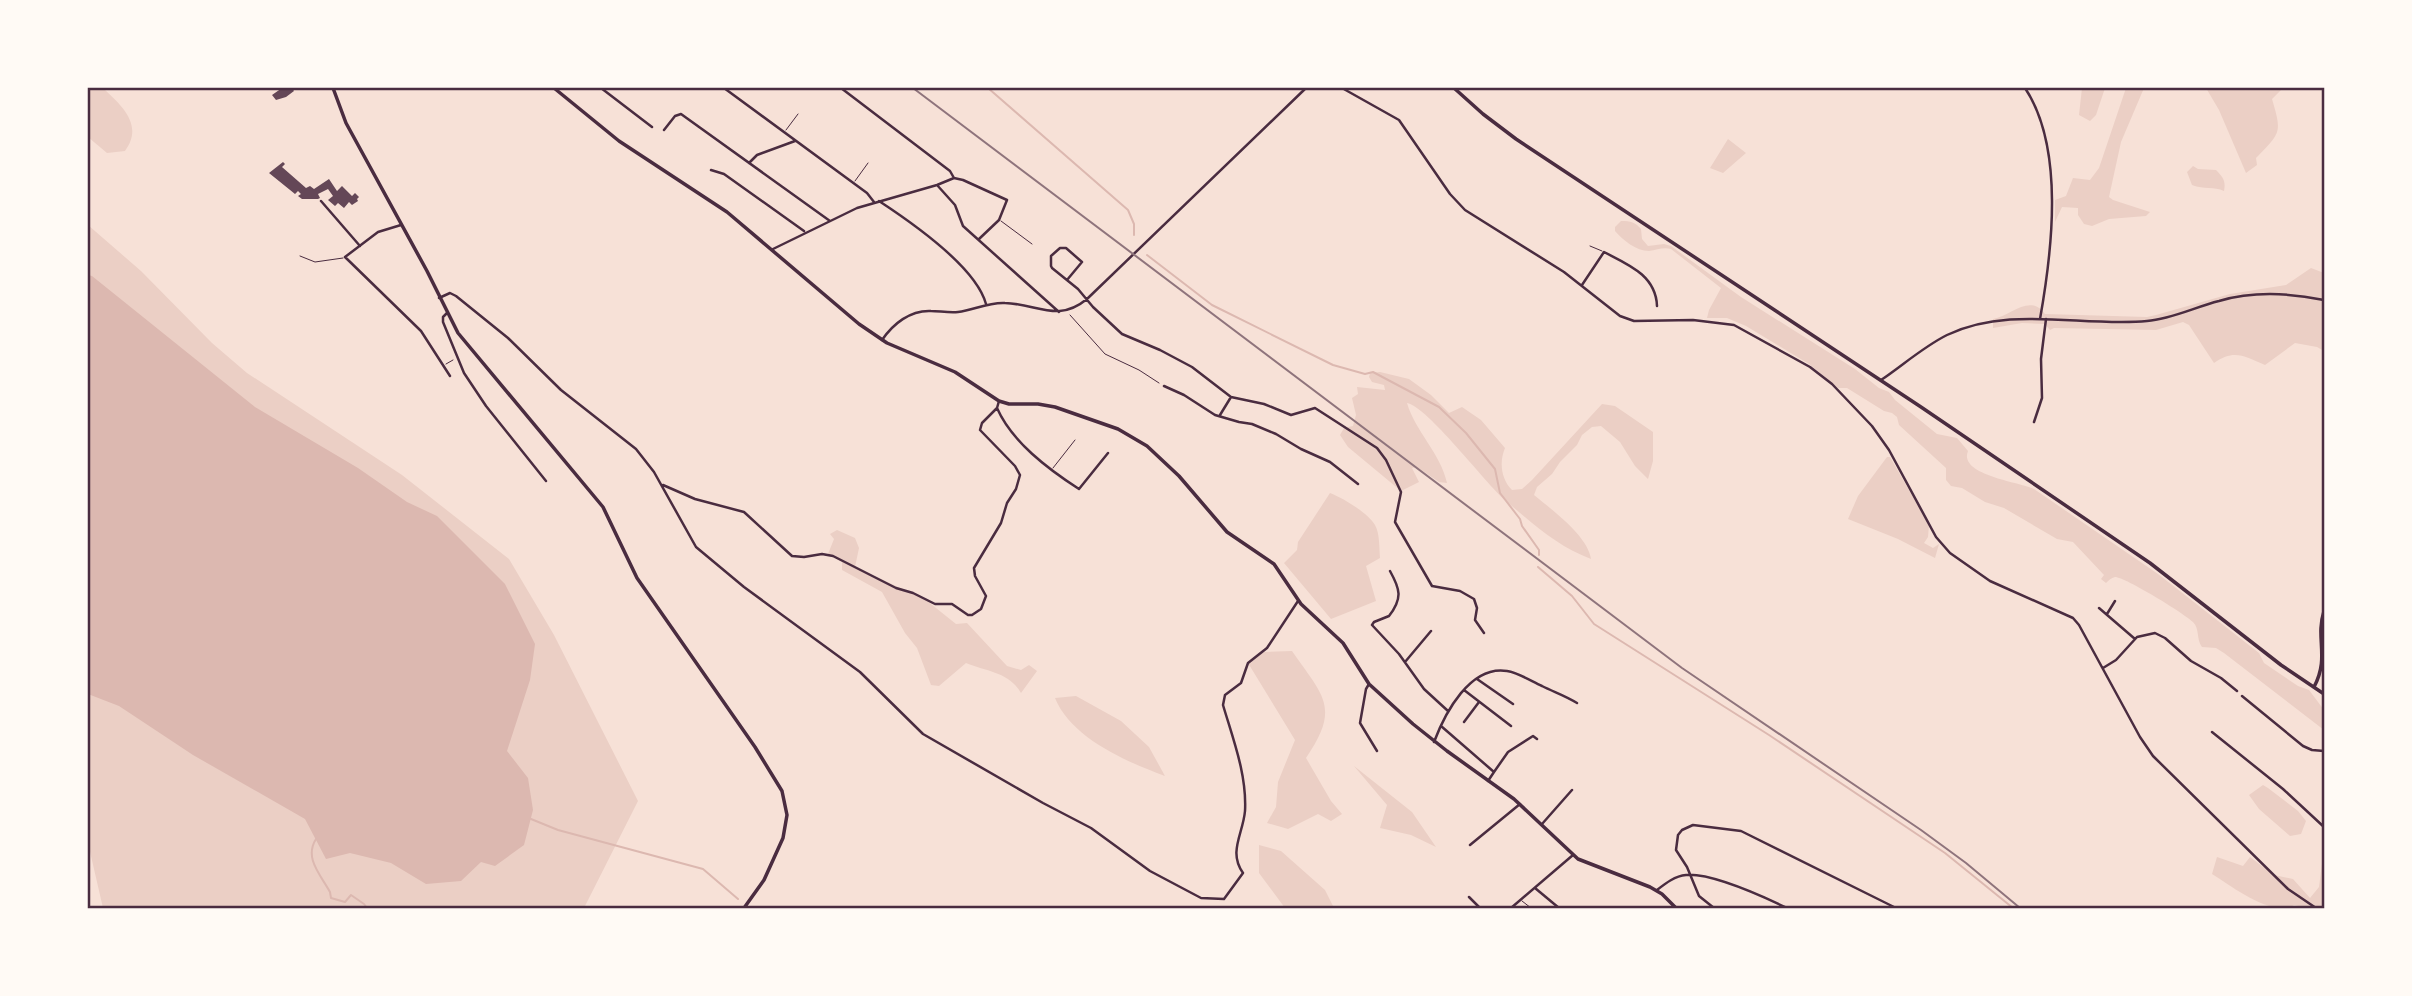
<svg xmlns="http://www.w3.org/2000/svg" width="2412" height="996" font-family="Overpass,sans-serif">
  <rect width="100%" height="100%" fill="#f7e1d7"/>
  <path fill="#ebcfc5" d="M88,88H103C122,106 144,125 125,151L107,153L88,137Z
    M2082,88H2105L2096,115L2090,121L2079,115Z
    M2126,88H2144L2121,142L2109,197L2113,200L2150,212L2146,216L2109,219L2092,226L2084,224L2078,215V208L2062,207L2055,222V200L2066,196L2073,178L2090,180L2099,168Z
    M2206,88H2283L2272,99C2282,133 2281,132 2256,158L2257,165L2246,173L2219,110Z
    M1728,139L1746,153L1723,173L1710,168Z
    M2193,166L2198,169L2216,170C2223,177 2226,181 2224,191C2214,186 2204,190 2192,185L2187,172Z
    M1621,221C1631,221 1635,222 1641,229L1642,239L1648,246L1664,244L1671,246L1741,297L1855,369L1879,388L1889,392L1895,400L1937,434L1957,438L1968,451C1958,475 2019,482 2034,489L2158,574L2259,653L2264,663L2298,686L2309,690L2324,710V730L2224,653L2216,648L2202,647C2196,639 2200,629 2193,622C2185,614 2125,577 2115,577C2111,578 2109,580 2106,583L2101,579L2104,575L2073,542L2057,539L2004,508L1985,502L1962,488L1951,486L1946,480V468L1899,425L1897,417L1892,413L1884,411L1847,388H1838L1809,364L1746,326L1727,318H1707L1709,310L1721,288L1671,249C1663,247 1657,250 1649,251C1636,251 1623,240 1615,231V227Z
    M88,225L141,271L212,343L247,373L402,475L509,559L554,635L638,801L584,908H103L88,843Z
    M2311,268L2324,273V351L2317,347L2295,343L2265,365C2244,356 2234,349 2214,363L2189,325L2183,322L2156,330L2054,328L2050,330L2045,324L2022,323L1993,328V319C2011,316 2030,293 2045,314L2147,317L2156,315L2230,294L2286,285Z
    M1380,372L1409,379L1431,395L1449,413L1462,407L1481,420L1505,448C1499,462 1501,479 1512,490L1522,489L1532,480L1602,404L1615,406L1653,432V461L1648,479L1635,466L1620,442L1601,426L1592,427L1582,435L1577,445L1560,462L1552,474L1537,487L1534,495C1552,510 1588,536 1591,559C1558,547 1533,524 1506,501C1486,484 1427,406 1407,403C1415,431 1441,454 1447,483L1439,482L1417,467L1412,468L1419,482L1401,491L1348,447L1340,435L1344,428L1353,426L1356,415L1352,398L1358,394L1357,387L1385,390L1384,385L1372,382L1369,377L1370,373Z
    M1887,457H1890L1929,525L1928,537L1924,543L1933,548L1939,544L1935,558L1898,539L1848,519L1858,496Z
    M1330,493C1343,498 1368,513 1375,525C1380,534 1379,548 1380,558L1366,566L1376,601L1331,619L1284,563L1297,550L1298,542Z
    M837,530L855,538L859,548L855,567L926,600L956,624L967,623L1007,666L1021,670L1029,665L1037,671L1021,693C1009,672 988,672 966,663L939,686L931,685L917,648L905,633L882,592L842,570V562L828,554L834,539L830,534Z
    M1292,651C1323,696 1341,707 1306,758L1331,801L1342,814L1331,821L1318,814L1288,829L1267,823L1276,807L1278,782L1295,740L1248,663L1264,652Z
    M1076,696L1121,721L1149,747L1165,776C1127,762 1071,738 1055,698Z
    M1354,766L1412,812L1436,847L1411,835L1380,828L1387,805Z
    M2263,785L2268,788L2298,811L2306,821L2301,834L2290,836L2259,809L2249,795Z
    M1259,845L1281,851L1325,890L1334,908H1285L1259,873Z
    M2324,848V908H2309L2294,905C2273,918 2231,886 2212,874L2217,857L2243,866L2250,857L2274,875L2293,879L2310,898L2319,887Z"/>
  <path fill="#dcb8b0" d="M88,275L92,276L255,407L358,468L407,502L437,516L505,584L535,644L530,680L507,751L528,778L533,810L524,845L495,866L481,862L461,881L426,884L391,863L350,853L326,859L305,819L193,755L119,706L88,694Z"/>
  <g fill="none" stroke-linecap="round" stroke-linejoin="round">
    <path stroke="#dcb8b0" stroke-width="2" d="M988,88L1128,210L1134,224V235
      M1147,255L1212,305L1333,365L1365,374L1373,372L1439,407L1466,433L1495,469L1500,493L1520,519L1522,526L1539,550V555
      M1538,567L1572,596L1594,624L1769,735L1945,853L2013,908
      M531,819L558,830L703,869L738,899
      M316,839C304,858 320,874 330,892L331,898L345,902L351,895L364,904L367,908"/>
  </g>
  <path fill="#644757" d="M282,88H292L294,91L286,97L276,100L272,95Z
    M283,162L285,164L282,167L306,188L310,186L314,189L329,179L337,191L342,186L352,196L355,193L359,197L357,199L358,201L352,205L349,202L344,208L338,203L335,206L328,200L333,196L328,189L318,194L320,198L318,199H302L298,196L301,194L298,191L295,194L269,173Z"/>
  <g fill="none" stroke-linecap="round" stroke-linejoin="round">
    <path stroke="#4a2c40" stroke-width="1" d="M1070,315L1105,354L1139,370L1159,383"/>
    <path stroke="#4a2c40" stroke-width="1" d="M786,130L798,114
      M855,181L868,163
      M1001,221L1032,244
      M1590,246L1602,251
      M300,256L315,262L343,258
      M446,364L453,360
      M1053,468L1075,440
      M1522,901L1531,908"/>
    <path stroke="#4a2c40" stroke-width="2.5" d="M601,88L652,127
      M724,88L867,193L874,202
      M841,88L950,171L954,178
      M1342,88L1399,120L1450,194L1465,210L1564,272L1620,316L1634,321L1693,320L1734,325L1810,367L1832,384L1872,426L1889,450L1936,537L1950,553L1990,581L2073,618L2079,625L2140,737L2153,756L2288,889L2316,908
      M664,130L675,116L681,114L830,221
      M749,163L757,155L795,141
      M711,170L724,174L804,231
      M954,178L963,180L1007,200L999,220L979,239
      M937,185L955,205L963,226L1059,312
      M321,201L360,246
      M879,201C911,222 976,267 986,304
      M401,225L378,232L345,257L421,331L450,376
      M773,249L857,208L937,185L954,178
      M1067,280L1082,262L1066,248H1060L1051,256V266L1052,268L1078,289L1093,307L1122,334L1160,350L1192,367L1231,397L1264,404L1291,415L1315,408L1377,448L1386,460L1401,492L1395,522L1432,586L1460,591L1474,599L1477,608L1475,620L1484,633
      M1582,285L1604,252C1627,264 1656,275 1657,306
      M439,298L450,293L456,296L508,338L561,390L636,449L654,472L696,547L744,587L860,672L923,734L1043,803L1091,828L1150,871L1201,898L1224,899L1243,873C1228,852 1243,834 1245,811C1247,775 1233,739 1223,705L1225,695L1241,683L1248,663L1267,648L1298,601
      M447,313L443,317V322L464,373L486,406L546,481
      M882,340C893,324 910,310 931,311C939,311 949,313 958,312C974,310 988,302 1005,303C1038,304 1058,323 1087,299L1306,88
      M1164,386L1184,395L1215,415L1239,422L1252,424L1276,434L1301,449L1330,462L1358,484
      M999,401L997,408C1012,442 1048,469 1079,489L1108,453
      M1220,415L1231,397
      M2034,422L2042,398L2041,359L2046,319
      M663,485L695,499L744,512L792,556L804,557L822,554L833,556L896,588L913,593L935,604H952L968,615H972L981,609L986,596L975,576L974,568L1001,523L1007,503L1016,489L1020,475L1015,466L980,430L982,423L997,408
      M1390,571C1400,589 1403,598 1389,616L1374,622L1372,625L1399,654L1424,689L1448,711
      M2099,608L2135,639
      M2107,614L2115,601
      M1405,662L1431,631
      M2103,668L2116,660L2137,637L2155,633L2165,638L2191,661L2221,678L2237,691
      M1477,679L1513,704
      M1369,684L1366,689L1360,723L1377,751
      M1464,690L1511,726
      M2242,696L2303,746L2312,750L2324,751
      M1464,722L1479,702
      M1441,726L1494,772L1488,781
      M2212,732L2283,789L2324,827
      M1434,742C1445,713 1470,665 1507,671C1519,673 1531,681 1542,686C1554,692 1566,696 1577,703
      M1494,772L1508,752L1533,736L1537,739
      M1542,824L1572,790
      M1470,845L1520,804
      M1535,888L1559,908
      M1657,890C1666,883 1675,876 1686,875C1711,873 1764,897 1787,908
      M1469,897L1480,908
      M1511,908L1573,855
      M1714,908L1699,896L1687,867L1676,850L1678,835L1682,830L1693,825L1741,831L1894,907"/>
    <path stroke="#4a2c40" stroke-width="2.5" d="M2025,88C2065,148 2052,252 2040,319
      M1881,380C1902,366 1923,347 1947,335C2009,305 2081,327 2147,321C2172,319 2195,307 2219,301C2253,291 2290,293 2324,300"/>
    <path stroke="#4a2c40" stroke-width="3.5" d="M554,88L619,141L727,212L859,324L887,343L955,372L999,401L1009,404H1038L1055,407L1118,429L1147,446L1179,476L1227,532L1274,564L1301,604L1343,643L1369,684L1413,724L1447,751L1514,799L1578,859L1650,887L1662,894L1676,908
      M1454,88L1483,114L1516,139L1921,407L2150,563L2281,665L2324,694
      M2314,687C2330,657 2315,639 2324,611"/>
    <path stroke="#4a2c40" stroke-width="3.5" d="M333,88L346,123L427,271L458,333L603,507L637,578L755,747L782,791L787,815L783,838L764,880L744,908"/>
    <path stroke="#8f747c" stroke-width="2" d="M913,88L1682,668L1921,830L1966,863L2020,908"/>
  </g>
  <rect width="2412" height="996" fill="none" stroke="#fffaf5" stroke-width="178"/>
  <rect x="89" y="89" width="2234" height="818" fill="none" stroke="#4a2c40" stroke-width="2.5"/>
</svg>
